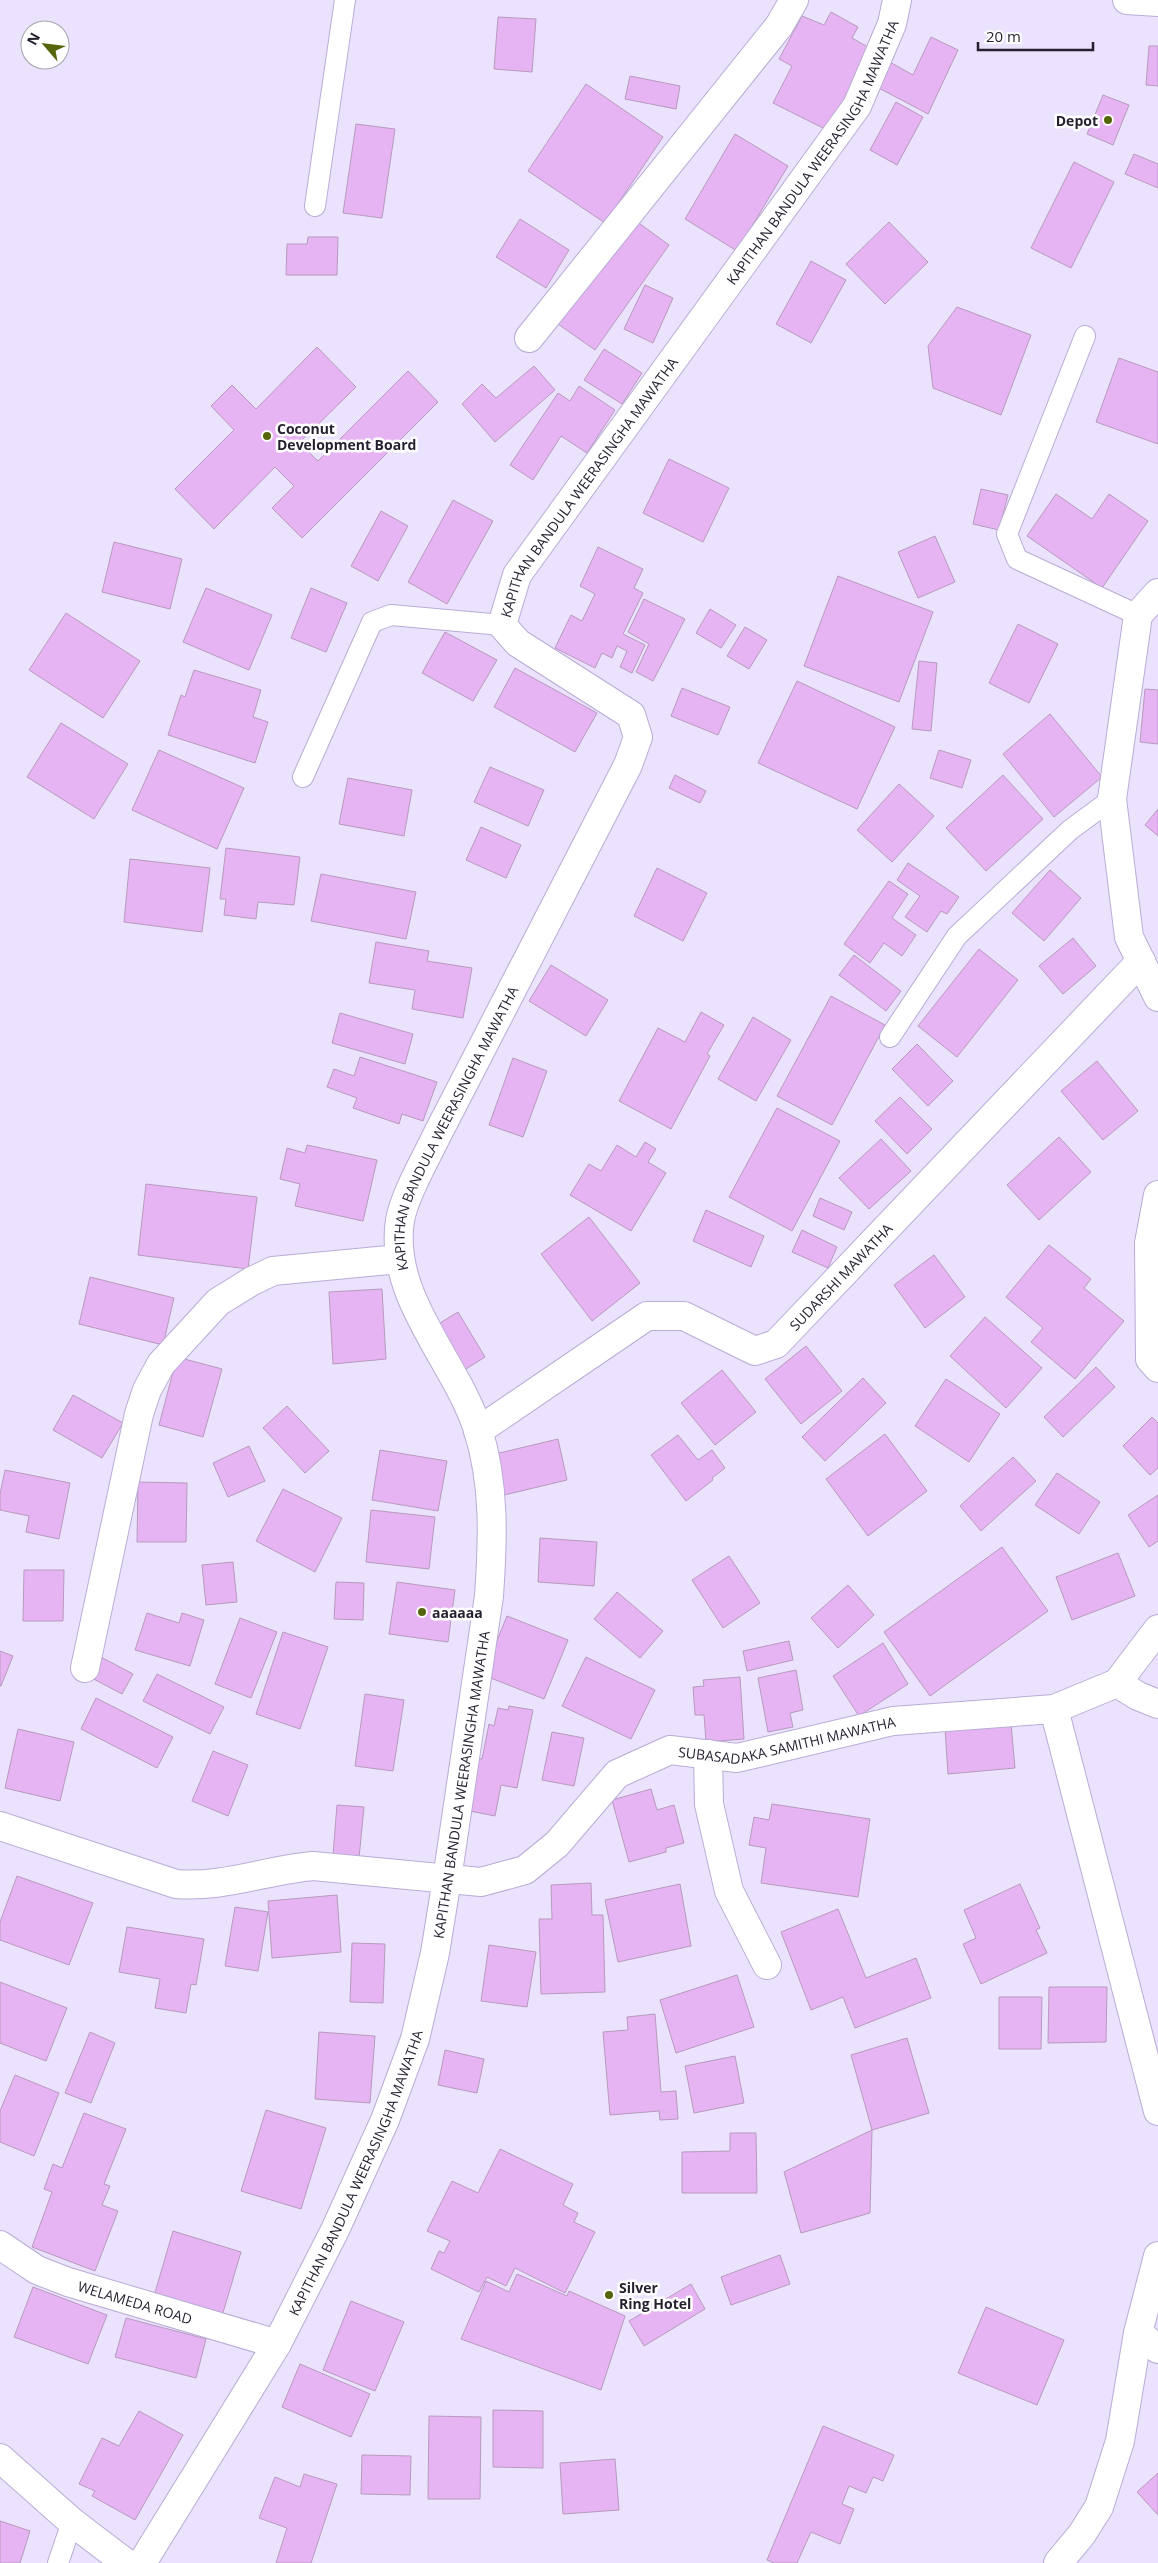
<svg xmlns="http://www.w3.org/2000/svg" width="1158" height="2563" font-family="'Open Sans',sans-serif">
  <rect width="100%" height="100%" fill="#ebe2fd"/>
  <path fill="#e7b4f3" stroke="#b79abe" d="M831,12L858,27L852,38L873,50L831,132L773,103L792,66L779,59L802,16L824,25Z
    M498,17L536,19L532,72L494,69Z
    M931,37L958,50L928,114L875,86L888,61L913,75Z
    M1149,46H1158V86L1146,85Z
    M630,76L680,86L676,109L625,99Z
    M586,84L663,137L605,223L528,171Z
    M1103,95L1129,105L1113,145L1087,134Z
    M896,102L923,117L897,165L870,150Z
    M356,124L395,129L382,218L343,213Z
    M735,134L788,166L737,251L685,219Z
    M1134,154L1158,164V188L1125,174Z
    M1074,162L1114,182L1071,268L1031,248Z
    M632,218L669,245L595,350L558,324Z
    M520,219L569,250L546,288L496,257Z
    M889,222L928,262L885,304L846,264Z
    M308,237H338L337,275H286L287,244H307Z
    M811,261L846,280L811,343L776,324Z
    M645,285L673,298L653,343L624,329Z
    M957,307L1031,335L1001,415L933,388L928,346Z
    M317,347L356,387L299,443L318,461L408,371L438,402L302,538L272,508L294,486L275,467L214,529L175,489L234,430L211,406L232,385L256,409Z
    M604,349L642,373L622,404L584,380Z
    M1119,358L1158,372V444L1096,422Z
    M534,366L555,390L495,442L462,404L482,384L496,398Z
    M579,386L615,410L587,453L561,436L533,480L510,465L558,393L570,401Z
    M669,459L729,488L703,542L643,513Z
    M981,489L1008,495L999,530L973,524Z
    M1056,494L1092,519L1109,494L1148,521L1102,588L1027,536Z
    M453,500L493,521L447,604L408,582Z
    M381,511L408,526L378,581L351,566Z
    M935,536L955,582L918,598L898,552Z
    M114,542L182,559L170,609L102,592Z
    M598,547L643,569L634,588L643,593L623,634L645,645L632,673L620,667L627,651L617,646L612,658L602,653L595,668L555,648L571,615L582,621L595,594L580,586Z
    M838,576L933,612L899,702L804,666Z
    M206,588L272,615L249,670L183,642Z
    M311,588L347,603L326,652L291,638Z
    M644,599L685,619L653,681L636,672L649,644L628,632Z
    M710,609L736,625L721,648L696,633Z
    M66,613L140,661L103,718L29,670Z
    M1018,624L1058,644L1029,703L989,683Z
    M745,627L767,640L749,669L727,656Z
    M445,632L497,660L473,701L422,673Z
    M919,661L937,663L931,731L912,729Z
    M515,668L597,713L575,752L494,707Z
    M194,670L261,690L253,717L268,722L255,763L168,735L181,695L185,697Z
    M797,681L895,727L857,809L758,763Z
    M682,688L730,707L718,735L671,716Z
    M1145,689L1158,690V744L1140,742Z
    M1050,714L1102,777L1054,817L1003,754Z
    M61,723L128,764L94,819L27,777Z
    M159,750L244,788L217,849L132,810Z
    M939,750L971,760L962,788L930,778Z
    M490,767L544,790L528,826L474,802Z
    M675,775L706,791L700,803L669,788Z
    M1003,775L1043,819L986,871L946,828Z
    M348,778L412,790L404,836L339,824Z
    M899,784L934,816L892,862L857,830Z
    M1158,809V836L1145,825Z
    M481,827L521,845L506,878L466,860Z
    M226,848L300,857L294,905L258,902L256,919L224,915L226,899H220Z
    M130,859L210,868L202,932L124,922Z
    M908,863L959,897L947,914L941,911L927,932L905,917L920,896L897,880Z
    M657,868L707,893L683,941L634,916Z
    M1050,870L1081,898L1044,941L1012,913Z
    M321,874L416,892L406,939L311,921Z
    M889,881L908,894L892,918L916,935L902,956L884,943L870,963L844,944Z
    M1073,938L1096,966L1063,994L1039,966Z
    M376,942L429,951L427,961L472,968L463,1018L412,1009L415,990L369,983Z
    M979,949L1018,980L957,1057L918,1026Z
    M854,955L901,991L886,1011L839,975Z
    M551,965L608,1000L586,1036L529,1001Z
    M831,996L885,1025L832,1125L777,1096Z
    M701,1012L724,1025L707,1054L710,1056L671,1129L619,1101L658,1028L685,1042Z
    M340,1013L413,1034L405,1064L332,1043Z
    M753,1017L791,1040L756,1101L718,1079Z
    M917,1044L953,1081L928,1106L892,1069Z
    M360,1057L437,1082L423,1121L402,1114L399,1124L353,1108L357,1098L327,1087L334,1069L354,1076Z
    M513,1058L547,1071L523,1137L489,1125Z
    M1097,1061L1138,1111L1103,1140L1061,1091Z
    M900,1097L932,1129L907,1154L875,1121Z
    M777,1108L840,1141L792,1231L729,1197Z
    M1059,1137L1091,1172L1039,1220L1007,1185Z
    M881,1139L911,1171L869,1209L839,1178Z
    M645,1142L656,1149L648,1162L666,1173L631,1231L570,1195L589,1164L601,1171L617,1145L636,1157Z
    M307,1145L377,1160L363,1221L295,1206L300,1184L280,1179L287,1148L305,1153Z
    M146,1184L257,1197L248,1269L138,1255Z
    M820,1198L852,1212L844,1230L813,1216Z
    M706,1210L764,1236L751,1267L693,1241Z
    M589,1217L640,1283L592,1321L541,1254Z
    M802,1230L837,1247L828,1268L792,1252Z
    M1049,1245L1091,1279L1084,1288L1124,1321L1075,1379L1031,1342L1043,1328L1006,1297Z
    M934,1255L965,1297L925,1328L894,1285Z
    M90,1277L174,1298L163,1345L79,1324Z
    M382,1289L386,1359L333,1364L329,1292Z
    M458,1312L485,1357L458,1374L430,1329Z
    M985,1317L1042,1368L1006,1408L950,1356Z
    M806,1346L842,1391L801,1424L765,1379Z
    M177,1357L222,1369L203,1437L159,1425Z
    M1096,1367L1115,1387L1063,1437L1044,1417Z
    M722,1370L756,1412L715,1445L681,1403Z
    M863,1378L886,1403L825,1461L802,1437Z
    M946,1379L1000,1414L969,1462L915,1426Z
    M73,1395L123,1423L102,1458L53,1430Z
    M287,1406L329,1451L305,1473L263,1428Z
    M1152,1417L1158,1423V1468L1150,1475L1123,1446Z
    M885,1434L927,1491L868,1536L826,1479Z
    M678,1435L698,1460L712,1450L725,1468L712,1478L713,1480L686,1501L651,1455Z
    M558,1439L567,1480L496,1497L487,1456Z
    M249,1446L265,1481L228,1497L213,1463Z
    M380,1450L447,1461L438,1511L372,1500Z
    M1013,1457L1036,1481L981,1531L960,1506Z
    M5,1470L70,1483L59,1539L26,1532L29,1516L0,1510V1494Z
    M1057,1473L1100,1502L1079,1534L1035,1505Z
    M138,1482L187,1483L186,1542H137Z
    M283,1489L342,1518L315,1572L256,1541Z
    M1158,1495V1541L1149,1547L1128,1515Z
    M371,1510L435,1517L429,1569L366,1562Z
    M540,1538L597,1542L594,1586L538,1582Z
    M1002,1547L1048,1611L930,1696L884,1632Z
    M1118,1553L1135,1596L1072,1620L1056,1577Z
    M729,1556L760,1603L723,1628L692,1580Z
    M233,1562L237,1602L206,1605L202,1565Z
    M24,1570H64L63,1621H23Z
    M336,1582L364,1583L363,1620L334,1619Z
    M397,1582L455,1590L448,1642L389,1634Z
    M848,1585L874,1615L838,1648L811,1618Z
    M617,1592L663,1631L640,1658L594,1619Z
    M147,1613L179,1623L182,1613L204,1620L190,1666L135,1650Z
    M507,1616L568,1640L544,1699L483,1675Z
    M240,1618L277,1632L251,1698L215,1684Z
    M283,1632L328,1647L300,1729L256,1714Z
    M789,1641L793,1660L747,1671L743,1651Z
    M883,1643L908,1684L859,1716L833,1676Z
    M0,1651L13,1656L1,1686H0Z
    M99,1656L133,1674L122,1694L88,1676Z
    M586,1657L655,1690L631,1739L562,1706Z
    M796,1670L803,1710L790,1713L793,1727L768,1732L758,1678Z
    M157,1674L224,1707L210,1734L143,1701Z
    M740,1677L744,1739L706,1742L704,1715H695L693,1687L704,1686L703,1680Z
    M365,1694L404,1700L393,1771L355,1766Z
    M96,1698L173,1737L157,1768L81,1729Z
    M509,1706L533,1710L517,1788L501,1785L495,1816L465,1810L475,1758L482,1759L489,1724L494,1726L498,1708L508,1710Z
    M1011,1724L1015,1768L948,1774L945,1729Z
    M18,1729L74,1742L60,1801L5,1788Z
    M552,1732L584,1738L574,1786L542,1780Z
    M213,1751L248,1765L228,1816L192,1801Z
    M651,1789L657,1810L674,1805L684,1843L666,1848V1852L629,1862L612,1800Z
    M772,1804L870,1819L858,1897L761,1883L766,1848L749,1845L754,1817L769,1820Z
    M337,1805L364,1807L359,1858L333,1855Z
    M17,1876L93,1903L69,1965L0,1940V1922Z
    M591,1883L592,1915H603L605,1992L541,1994L539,1919H552L551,1885Z
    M680,1884L691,1946L618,1962L605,1900Z
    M1020,1884L1040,1928L1036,1930L1047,1953L981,1984L963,1944L976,1938L964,1910Z
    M337,1895L341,1952L272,1958L268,1901Z
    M235,1907L268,1912L258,1971L225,1966Z
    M838,1909L866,1978L916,1958L931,1998L855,2028L843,1997L811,2010L781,1932Z
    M127,1927L204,1939L196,1985L191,1984L186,2013L155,2008L160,1979L119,1972Z
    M352,1943L385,1944L383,2003L350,2002Z
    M489,1945L536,1952L527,2007L481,2001Z
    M737,1975L754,2027L676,2053L660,2000Z
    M0,1982L67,2008L46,2061L0,2043Z
    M1049,1987H1107L1106,2042L1048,2043Z
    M999,1997H1042L1041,2049H999Z
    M655,2014L661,2092L676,2091L678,2119L660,2120L659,2111L610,2115L603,2032L628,2030L627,2017Z
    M90,2032L115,2043L91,2103L65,2093Z
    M319,2032L375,2036L370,2103L315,2099Z
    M907,2038L929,2113L872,2130L851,2055Z
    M445,2050L484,2059L477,2093L438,2085Z
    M735,2056L744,2103L694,2113L685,2066Z
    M15,2075L59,2093L34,2156L0,2142V2111Z
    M266,2110L326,2128L301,2209L241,2191Z
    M84,2113L126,2129L104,2184L110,2186L102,2205L118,2211L95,2271L32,2247L52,2192L44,2189L53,2164L62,2168Z
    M872,2130L870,2213L801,2233L784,2172Z
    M730,2133H756L757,2193H682V2152L730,2151Z
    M500,2149L573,2184L563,2205L578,2213L574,2222L595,2232L565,2293L515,2268L506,2286L487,2277L479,2292L431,2269L439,2251L444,2253L450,2241L427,2231L452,2181L478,2193Z
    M173,2231L241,2252L222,2316L154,2296Z
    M780,2255L790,2284L731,2305L721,2277Z
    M517,2274L567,2296L569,2291L625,2316L601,2390L461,2339L486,2281L509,2292Z
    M691,2284L705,2309L644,2346L629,2321Z
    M33,2287L107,2315L88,2364L14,2337Z
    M351,2301L404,2322L375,2391L323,2370Z
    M986,2307L1064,2340L1037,2405L958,2373Z
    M126,2318L206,2339L196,2378L115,2357Z
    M300,2364L370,2394L351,2437L282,2407Z
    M493,2410L543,2411V2468L493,2467Z
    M139,2411L183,2435L135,2520L92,2496L95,2491L79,2484L102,2438L119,2446Z
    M429,2416L481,2417L480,2499H428Z
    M823,2426L894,2455L883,2481L873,2477L866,2493L849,2486L842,2504L854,2509L840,2544L811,2532L797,2563H774L767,2560Z
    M362,2455L411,2456L410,2495L361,2494Z
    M615,2459L619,2510L563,2514L560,2463Z
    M1158,2473V2515L1137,2492Z
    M304,2474L337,2484L311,2563H276L287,2528L259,2518L275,2477L300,2487Z
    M0,2521L30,2531L20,2563H0Z"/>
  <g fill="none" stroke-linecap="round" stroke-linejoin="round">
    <defs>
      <path id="service" d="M315,206L345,0
        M1085,336L1007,534L1017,559L1138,615
        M303,777L372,622L391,615L502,625
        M890,1037L957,936L1070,830L1112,799
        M58,2563L72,2522"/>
      <g id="minor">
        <path d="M529,338L779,26L794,0"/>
        <path d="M1158,593L1138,615L1112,799L1129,937L1158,997"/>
        <path d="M1158,1195L1149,1243L1150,1359L1158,1368"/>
        <path id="s1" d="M478,1431L647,1316H684L755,1351L776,1344L1141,961"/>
        <path d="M85,1668L139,1414L147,1390L161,1364L218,1302L252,1281L273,1271L399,1259"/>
        <path d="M1117,1683L1138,1696L1158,1704"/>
        <path d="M1054,1709L1158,2111"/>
        <path d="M708,1754L709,1804L729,1891L767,1965"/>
        <path id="s2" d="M0,1826L176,1884C223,1888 267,1870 313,1866L481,1882L525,1870L557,1844L617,1774L670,1750L737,1758L893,1721L1054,1709L1117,1683L1158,1629"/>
        <path id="s3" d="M0,2245L37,2270L68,2282L277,2344"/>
        <path d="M1138,2333L1158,2349"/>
        <path d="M0,2458L72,2522L126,2563"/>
        <path id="s4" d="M142,2563L277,2344L335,2230L385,2120L415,2039L435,1953L447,1879L489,1596C493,1540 495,1484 478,1430C456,1361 388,1297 400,1220C405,1194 426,1158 438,1133L628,765L638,737L631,715L518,643L502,625L517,575L857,106L892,24L897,0"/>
        <path d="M1058,2563L1082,2534L1099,2507L1120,2441L1138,2333L1158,2256"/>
      </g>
      <path id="primary" d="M1127,0L1158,2"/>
    </defs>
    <use href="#service" stroke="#b9acd6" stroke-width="22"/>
    <use href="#minor" stroke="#b9acd6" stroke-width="30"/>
    <use href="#primary" stroke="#b9acd6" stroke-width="30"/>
    <use href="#service" stroke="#fff" stroke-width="20"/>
    <use href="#minor" stroke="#fff" stroke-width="28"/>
    <use href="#primary" stroke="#fff" stroke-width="28"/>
  </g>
  <g fill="#55650c" stroke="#fff" stroke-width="2">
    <circle cx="1108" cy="120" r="5"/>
    <circle cx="267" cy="436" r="5"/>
    <circle cx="422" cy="1612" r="5"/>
    <circle cx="609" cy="2295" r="5"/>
  </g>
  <g text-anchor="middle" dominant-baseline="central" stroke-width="5" stroke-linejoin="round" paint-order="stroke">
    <g font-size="14" font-weight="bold" fill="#251f2f" stroke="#fff" text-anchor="start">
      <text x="1098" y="120" text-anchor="end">Depot</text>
      <text x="277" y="428">Coconut<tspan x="277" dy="16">Development Board</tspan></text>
      <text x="432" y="1612">aaaaaa</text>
      <text x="619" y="2287">Silver<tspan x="619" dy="16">Ring Hotel</tspan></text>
    </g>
    <g font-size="14" fill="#251f2f" stroke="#fff">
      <text stroke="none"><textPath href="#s4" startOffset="2726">KAPITHAN BANDULA WEERASINGHA MAWATHA</textPath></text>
      <text stroke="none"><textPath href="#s4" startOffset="2321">KAPITHAN BANDULA WEERASINGHA MAWATHA</textPath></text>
      <text stroke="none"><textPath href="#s4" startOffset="1541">KAPITHAN BANDULA WEERASINGHA MAWATHA</textPath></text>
      <text stroke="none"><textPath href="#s1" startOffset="436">SUDARSHI MAWATHA</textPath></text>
      <text stroke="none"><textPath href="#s2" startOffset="849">SUBASADAKA SAMITHI MAWATHA</textPath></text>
      <text stroke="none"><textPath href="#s4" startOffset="851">KAPITHAN BANDULA WEERASINGHA MAWATHA</textPath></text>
      <text stroke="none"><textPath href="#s4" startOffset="446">KAPITHAN BANDULA WEERASINGHA MAWATHA</textPath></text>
      <text stroke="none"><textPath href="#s3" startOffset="148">WELAMEDA ROAD</textPath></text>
    </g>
  </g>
  <g transform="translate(45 45) rotate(298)"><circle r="24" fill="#ffffff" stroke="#a8a5ac"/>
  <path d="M0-4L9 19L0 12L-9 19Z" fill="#55650c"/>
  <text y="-8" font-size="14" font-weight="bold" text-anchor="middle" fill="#251f2f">N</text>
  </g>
  <path d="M978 42v8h115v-8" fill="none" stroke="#251f2f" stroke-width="2.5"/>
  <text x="986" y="42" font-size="15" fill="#251f2f" stroke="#ffffff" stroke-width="4" paint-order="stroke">20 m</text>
</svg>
